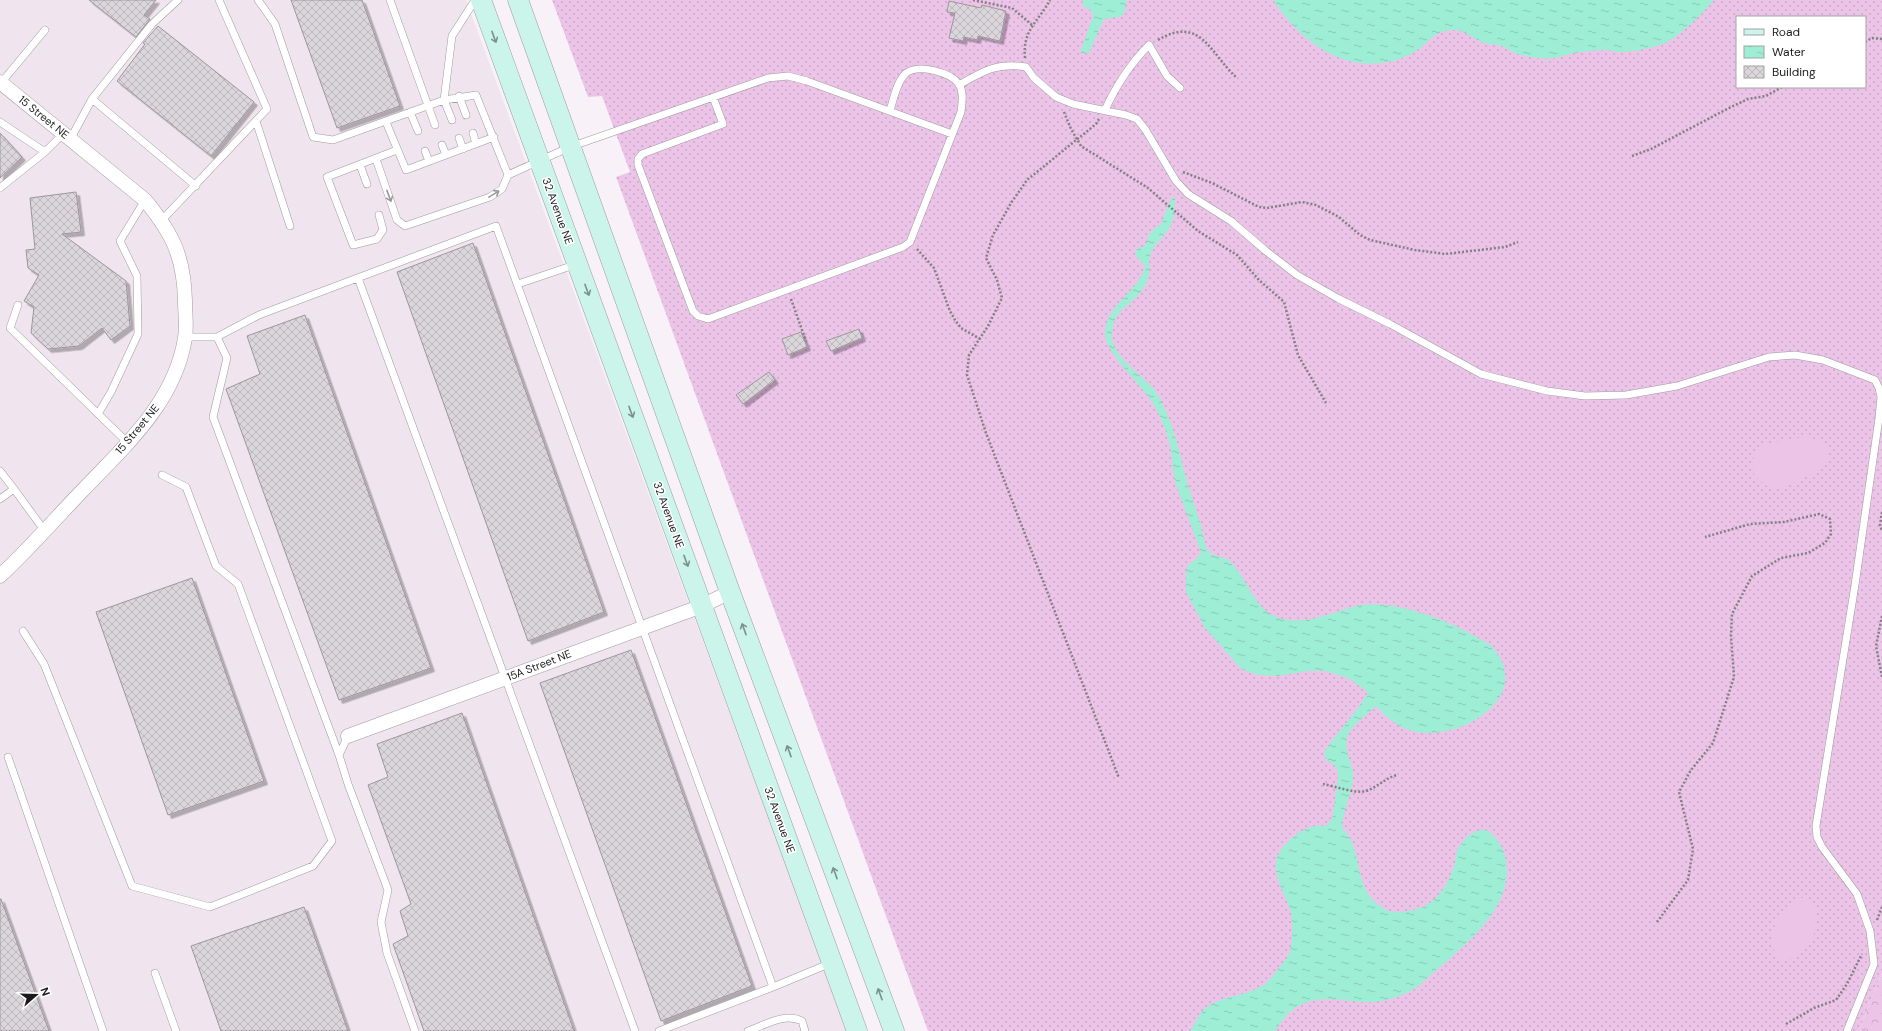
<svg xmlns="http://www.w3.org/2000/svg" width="1882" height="1031" font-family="'DM Sans',sans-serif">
  <defs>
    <pattern id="grass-dots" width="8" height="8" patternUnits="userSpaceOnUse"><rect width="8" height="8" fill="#ebc4e8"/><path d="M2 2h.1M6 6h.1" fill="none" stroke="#c9a8c6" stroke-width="1.8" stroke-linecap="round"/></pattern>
    <pattern id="park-crowns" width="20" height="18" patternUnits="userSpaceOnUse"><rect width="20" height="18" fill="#ebc4e8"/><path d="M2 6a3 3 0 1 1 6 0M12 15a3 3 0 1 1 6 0" fill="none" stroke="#c9a8c6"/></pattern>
    <pattern id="water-ripples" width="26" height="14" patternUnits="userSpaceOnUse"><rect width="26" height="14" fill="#9eedd5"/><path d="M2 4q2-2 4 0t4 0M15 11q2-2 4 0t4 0" fill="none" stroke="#88cbb6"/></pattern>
    <pattern id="building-cross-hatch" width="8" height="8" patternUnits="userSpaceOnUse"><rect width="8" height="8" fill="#dbd6db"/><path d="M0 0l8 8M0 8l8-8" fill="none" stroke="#bbb7bb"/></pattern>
    <filter id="shadow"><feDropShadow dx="3.5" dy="3.5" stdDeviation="0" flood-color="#0004"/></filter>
  </defs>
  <rect width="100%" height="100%" fill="#f8f2f8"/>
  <path fill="#f0e4ef" d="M0,0H466L847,1031H0Z"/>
  <path fill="url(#grass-dots)" fill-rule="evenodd" d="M552,0H1882V973L1859,1031H928L616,177L630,172L602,96L588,97ZM1737,17H1865V87H1737Z"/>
  <path fill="url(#park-crowns)" d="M1882,973V1031H1859Z"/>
  <path fill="#ebc4e8" d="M1805,437C1813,438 1822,440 1826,448C1837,465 1813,473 1801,479C1793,483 1785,487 1776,490L1765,485L1754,475L1753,461L1755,454L1758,449L1764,444Z
    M1801,898C1832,898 1815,964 1781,959C1759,941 1780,907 1801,898Z"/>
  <path fill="url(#water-ripples)" d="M1082,0H1127L1124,14L1119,17L1104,19L1089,53H1080L1093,16L1092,11L1084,7Z
    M1273,0H1714C1703,13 1682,34 1667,42C1654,48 1634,52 1620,52C1615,52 1610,50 1605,50C1597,50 1588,51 1580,52C1571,53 1563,57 1554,58C1543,60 1529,57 1518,54C1512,53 1508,48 1502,46C1495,44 1488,45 1481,42C1473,38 1464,30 1454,30C1434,29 1428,45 1413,53C1357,82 1304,48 1273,0Z
    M1175,195C1175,205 1175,218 1170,227C1165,236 1155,243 1151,253C1146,267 1154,272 1143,289C1130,308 1112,308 1112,337C1112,355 1141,375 1152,387C1157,392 1161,401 1164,407C1174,428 1179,451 1185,474C1189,490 1195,506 1200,523C1203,530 1203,543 1208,550C1212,556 1218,556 1224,558C1231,560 1236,568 1240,574C1251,590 1259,612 1279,618C1307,626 1330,613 1356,606C1389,598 1448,619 1476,637C1482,640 1491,644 1495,650C1534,701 1453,745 1409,730C1396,726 1385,716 1376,706C1358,724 1340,729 1349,758C1351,765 1354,772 1353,779C1351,796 1343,811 1342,828C1363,847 1353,883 1376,903C1380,905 1384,910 1389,911C1397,913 1405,912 1413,910C1433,906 1446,889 1453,869C1456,863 1455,855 1458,849C1462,840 1473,829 1484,830C1490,830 1494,836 1498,841C1512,861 1508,886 1497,906C1483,933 1442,964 1419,986C1405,995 1390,1001 1373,1002C1347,1003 1319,992 1295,1008C1287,1013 1281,1023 1275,1031H1190C1196,1023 1199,1012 1207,1007C1224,995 1247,996 1264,985C1269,981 1274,974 1278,969C1282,964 1288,958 1290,951C1293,941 1293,919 1290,909C1280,882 1263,862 1291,839C1302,829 1312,825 1326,826L1332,819L1338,780V771L1333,764L1326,760L1324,752C1338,731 1356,714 1368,692L1348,678L1325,671H1307L1278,676L1258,675L1241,669L1205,628L1186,592V571L1189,564L1196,559L1201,553C1193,529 1183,505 1175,481C1173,471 1172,461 1171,451C1169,436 1161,418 1154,405C1143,385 1104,353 1105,333C1106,304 1139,292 1145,266L1136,256L1135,250L1146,245C1148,234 1151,230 1161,224L1170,201Z"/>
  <path fill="url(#building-cross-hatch)" stroke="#9c979b" filter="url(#shadow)" d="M89,0H156L144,15L150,19L136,37Z
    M291,0H362L400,106L337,128Z
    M949,1L981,8L982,5L1006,11L1000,41L978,36L977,40L964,37L963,41L949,38L955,13L947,12Z
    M158,26L254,102L211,156L117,81L145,44L143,43Z
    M0,133L22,157L0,178Z
    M76,192L81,232L62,234L126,281L130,326L111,340L102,328L79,346L48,349L31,333L34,307L24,301L39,275L28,268L26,250L35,249L30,198Z
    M473,243L604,612L528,641L397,272Z
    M305,315L431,668L339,700L226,389L260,374L247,336Z
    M859,329L862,338L831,351L826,341Z
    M801,332L807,347L788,355L782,339Z
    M769,372L775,380L743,404L736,395Z
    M192,578L264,781L168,815L96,612Z
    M631,650L752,986L661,1021L540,683Z
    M462,713L574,1031H424L393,944L408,936L400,911L411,904L368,785L388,777L377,744Z
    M0,899H1L49,1031H0Z
    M304,907L348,1031H221L191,946Z"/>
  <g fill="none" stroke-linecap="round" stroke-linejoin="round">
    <defs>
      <path id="service" d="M258,0L275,24L313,137L333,140L444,100L476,95L508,175
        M390,0L435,125
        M1,83L45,30
        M959,85C983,71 998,62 1026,67L1034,78L1056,97L1073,104L1126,115L1137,119L1145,129L1176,181L1188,194L1231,221L1266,251L1297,275L1339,299L1390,324L1481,374L1547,391L1585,396L1626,395L1677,386L1769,357L1795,355L1823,360L1875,380L1879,388L1881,397L1879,418L1855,585L1816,826L1817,837L1822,847L1857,894L1870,931L1874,964L1847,1031
        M459,96L466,115
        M713,97L723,124L642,154L638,159V165L693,311L698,316L708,319L903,247L910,242L961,112C962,103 964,92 959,84C950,72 917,63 905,74C897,82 893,100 890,111
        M92,99L196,186
        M1105,110C1116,86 1130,64 1149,45L1167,76L1180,88
        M410,112L418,131
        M452,120L444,100L452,36L475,0
        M256,121L290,226
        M0,122L45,152
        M386,122L406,170L494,137
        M473,133L476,144
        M71,138L92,99L152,24L178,0
        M459,138L463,149
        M442,145L446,155
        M425,151L429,161
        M376,159L397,220L405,226L490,197L502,189L508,175L570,147L768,78L788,76L807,81L952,134
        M360,165L367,184
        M0,188L45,152L64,133
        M379,215L383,230L377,239L353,245L327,177L397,150
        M162,220L267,109L219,0
        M358,278L635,1031
        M518,284L577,264
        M18,305L10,328L128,443
        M186,337H217L227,358L213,417L339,755
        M217,337L259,315L496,226L773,987L831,963
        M98,414L111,392L138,334L137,276L120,241L145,200
        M0,471L14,489
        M0,499L14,489L44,530
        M23,631L44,664L132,886L210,907L313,866L332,841L238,584L216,566L186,487L162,475
        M348,736L339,755L348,784L388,890L381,922L387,953L415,1031
        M8,757L103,1031
        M155,973L176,1031
        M659,1031L773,987
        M748,1031C765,1025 785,1012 802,1021L805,1031"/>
      <path id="minor" d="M0,82L145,200C173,234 184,257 185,301C185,313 187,326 185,338C175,402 125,446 82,491C55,519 29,549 0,576
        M348,736L702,606L730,592"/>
      <path id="secondary" d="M481,0L857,1031
        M518,0L730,592L894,1031"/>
    </defs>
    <use href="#service" stroke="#9f9a9e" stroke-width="8"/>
    <use href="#minor" stroke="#9f9a9e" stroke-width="15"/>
    <use href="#secondary" stroke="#9f9a9e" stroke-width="21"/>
    <path stroke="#837f83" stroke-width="2.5" stroke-dasharray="2 2" stroke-linecap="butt" d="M973,0L1012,8L1032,25
      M1158,40C1201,14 1211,55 1237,78
      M1865,42L1872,38L1882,39
      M1025,58C1022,30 1039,21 1050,0
      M1064,112L1071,129L1081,146L1148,188L1198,231L1237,255L1259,280L1284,302L1298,355L1326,403
      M1099,119L1096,124L1027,180L1011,203L993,235L986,258L997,280L1002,298L988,326L969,355L967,375L986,433L1119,778
      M1632,156L1651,149L1729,108L1748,99L1766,96L1782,87
      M1183,172L1212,183L1259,207L1267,208L1302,202L1316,205L1339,217L1360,235L1370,240L1415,250L1445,254L1505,247L1518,242
      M917,249L934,268L950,311L955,320L961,328L980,339
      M791,299L806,341
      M1882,512L1880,525L1882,531
      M1882,616L1876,646L1882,677
      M1323,784C1335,786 1355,794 1366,791C1378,787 1385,778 1397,775
      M1877,920L1882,907
      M1657,922L1688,880L1693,849L1679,792L1691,770L1713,743L1734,677L1731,636L1732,614L1752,576L1781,558L1808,553L1825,543L1831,534L1830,519L1819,514L1784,522L1750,524L1705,537
      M1786,1024L1814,1008L1836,1000L1847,984L1862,954"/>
    <use href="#service" stroke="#fff" stroke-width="7"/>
    <use href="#minor" stroke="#fff" stroke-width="14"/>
    <use href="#secondary" stroke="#cbf4ea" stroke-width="20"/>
  </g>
  <defs><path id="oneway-shaft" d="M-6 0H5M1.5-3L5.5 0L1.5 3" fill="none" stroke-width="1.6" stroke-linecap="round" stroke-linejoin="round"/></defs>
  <g stroke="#7c918d">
    <use href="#oneway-shaft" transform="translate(494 37) rotate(70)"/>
    <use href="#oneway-shaft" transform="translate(587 290) rotate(70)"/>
    <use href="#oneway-shaft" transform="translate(631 412) rotate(70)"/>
    <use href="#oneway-shaft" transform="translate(686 561) rotate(70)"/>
    <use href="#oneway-shaft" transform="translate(744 629) rotate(-110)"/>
    <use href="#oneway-shaft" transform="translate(789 751) rotate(-110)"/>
    <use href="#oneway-shaft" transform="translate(835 873) rotate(-110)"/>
    <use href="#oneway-shaft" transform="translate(880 994) rotate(-110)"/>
  </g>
  <g stroke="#989898">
    <use href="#oneway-shaft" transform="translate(494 194) rotate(-31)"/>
    <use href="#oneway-shaft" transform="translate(389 196) rotate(70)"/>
  </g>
  <g text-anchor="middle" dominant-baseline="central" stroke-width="3" stroke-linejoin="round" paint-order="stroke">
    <g font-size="11" fill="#1b191b" stroke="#fff">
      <text transform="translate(44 117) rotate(39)">15 Street NE</text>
      <text transform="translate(558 211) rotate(70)">32 Avenue NE</text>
      <text transform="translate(137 429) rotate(-50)">15 Street NE</text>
      <text transform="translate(669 515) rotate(70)">32 Avenue NE</text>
      <text transform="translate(539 665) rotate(-21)">15A Street NE</text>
      <text transform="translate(780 820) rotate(70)">32 Avenue NE</text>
    </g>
  </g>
  <rect x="1736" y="16" width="130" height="72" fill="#ffffff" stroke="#a4a3a4"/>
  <rect x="1744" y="29" width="20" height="6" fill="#cbf4ea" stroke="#a4a3a4"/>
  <text x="1772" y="36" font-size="12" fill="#1b191b">Road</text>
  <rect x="1744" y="46" width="20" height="12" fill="url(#water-ripples)" stroke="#a4a3a4"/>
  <text x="1772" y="56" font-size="12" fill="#1b191b">Water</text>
  <rect x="1744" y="66" width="20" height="12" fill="url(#building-cross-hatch)" stroke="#a4a3a4"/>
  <text x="1772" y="76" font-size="12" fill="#1b191b">Building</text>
  <g transform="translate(36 995) rotate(70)" stroke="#ffffff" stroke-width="3" paint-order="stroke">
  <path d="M0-3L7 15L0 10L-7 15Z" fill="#1b191b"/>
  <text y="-6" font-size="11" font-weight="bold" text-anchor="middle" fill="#1b191b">N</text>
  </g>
</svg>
